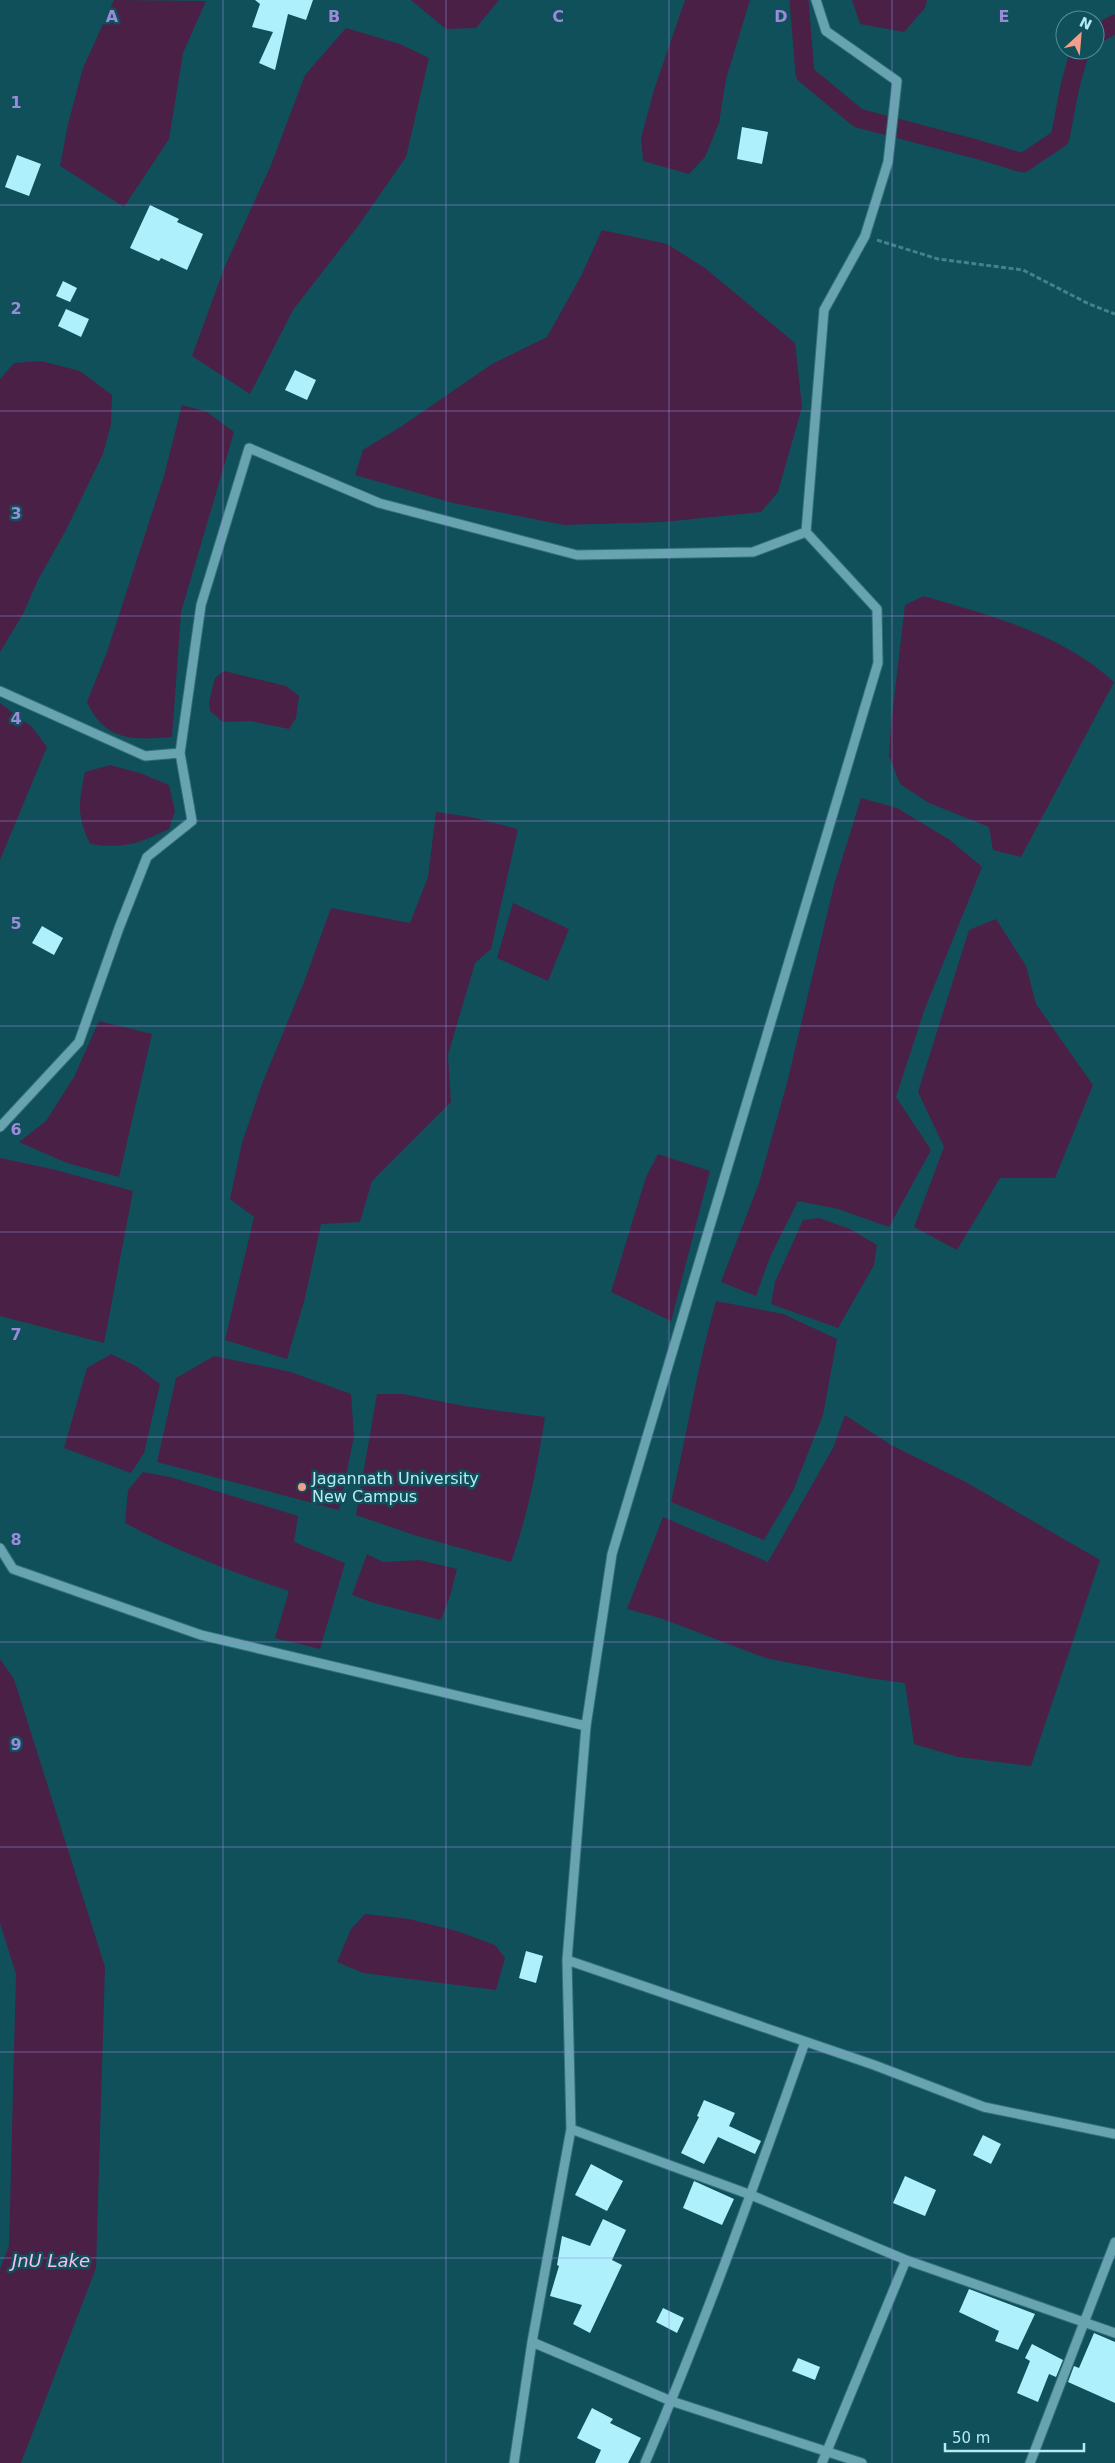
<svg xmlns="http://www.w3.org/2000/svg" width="1115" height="2463" font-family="'DejaVu Sans',sans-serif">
  <rect width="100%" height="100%" fill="#10505b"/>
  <path fill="#4a2046" d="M114,0L206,1L183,53L169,139L124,207L60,166L68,124L83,68Z
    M411,0H499L476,28L446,29Z
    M685,0H750L726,79L719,123L705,157L689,174L643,161L641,138L654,90Z
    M852,0H927L925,8L904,32L860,24Z
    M346,28L400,44L429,58L406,157L358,226L293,310L250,394L192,356L225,266L271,165L305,75Z
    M602,230L667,244L705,268L795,343L802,407L778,492L761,512L663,522L564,525L453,503L355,475L363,450L402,426L492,364L547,337L581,276Z
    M41,361L80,371L112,395L111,424L103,454L66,530L38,580L23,614L0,652V379L14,363Z
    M182,405L207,412L234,432L181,612L172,737C134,740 105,742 87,702L107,652L164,476Z
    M923,596C990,615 1062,634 1114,682L1021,857L993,850L989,827L929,803L900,784L889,756L891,725L905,605Z
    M224,671L286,686L299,696L296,718L289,729L250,721L223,722L210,711L209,702L215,678Z
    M0,703L32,727L47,747L0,860Z
    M110,765L140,773L169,785L175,811L169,829C137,844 125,849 90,844C76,814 79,803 85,772Z
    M861,798L897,808L950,840L982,867L924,1011L896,1097L931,1150L889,1227L838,1209L798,1201L770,1257L756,1296L721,1282L759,1183L787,1083L834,885Z
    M436,812L471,817L518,829L491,949L475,963L448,1055L451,1102L372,1181L360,1222L321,1224L305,1298L287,1359L225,1340L254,1217L230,1199L242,1143L262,1084L304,982L331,908L410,923L428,877Z
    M513,903L569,929L548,981L497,958Z
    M996,919L1026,966L1036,1004L1093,1085L1055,1178H1000L957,1250L914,1227L944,1147L918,1092L969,930Z
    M99,1021L152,1034L119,1177L67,1163L19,1142L46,1121L74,1077Z
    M658,1154L710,1171L671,1321L611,1292L646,1177Z
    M0,1158L52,1169L133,1191L104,1343L0,1316Z
    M819,1218L850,1229L877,1245L874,1265L838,1328L771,1304L775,1282L803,1220Z
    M716,1301L783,1314L837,1339L823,1415L793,1491L764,1540L671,1502C687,1435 697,1367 716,1301Z
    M111,1354L136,1366L160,1384L144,1453L131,1473L64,1448L87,1368Z
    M214,1356L291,1372L351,1394L354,1436L339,1510L157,1462L176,1378Z
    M377,1394H403L464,1406L545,1417C537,1467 528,1515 511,1562L417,1536L356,1515Z
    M845,1415L891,1445L964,1481L1100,1560L1031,1766L958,1757L914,1744L905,1683L868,1678L765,1658L660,1618L627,1609L663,1517L768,1562L833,1448Z
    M143,1472L170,1477L298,1516L294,1542L345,1563L320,1649L275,1638L289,1591C230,1571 180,1553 125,1523L128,1490Z
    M367,1554L383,1562L420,1560L457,1569L450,1596L441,1620L374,1603L352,1595Z
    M0,1659L14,1679L105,1967L96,2268L21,2463H0V2269L9,2246L16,1974L0,1923Z
    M365,1914L409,1919L457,1931L495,1945L505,1958L496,1990L363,1973L337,1962L351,1929Z"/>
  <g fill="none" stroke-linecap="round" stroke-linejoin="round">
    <path stroke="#4a2046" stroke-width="19" d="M799,0L805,74L858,118L976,149L1023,163L1060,138L1070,86L1080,50
      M1095,35L1115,24"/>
  </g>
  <path fill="#aff0fd" d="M255,0H313L306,20L288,14L275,70L259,63L273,32L252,27L260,4Z
    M742,127L768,132L762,164L737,159Z
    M17,155L41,164L29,196L5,187Z
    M150,205L179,219L177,222L203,234L187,270L161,258L159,261L130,248Z
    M63,281L77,288L70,302L56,296Z
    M66,309L89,319L81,337L58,326Z
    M295,370L316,380L307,400L285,390Z
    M42,926L63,938L54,955L32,943Z
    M526,1951L543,1956L536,1983L519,1978Z
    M704,2100L735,2113L729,2126L761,2141L755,2154L718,2137L704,2164L681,2153L699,2117L697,2116Z
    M983,2135L1001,2144L991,2164L973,2155Z
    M591,2164L623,2181L607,2211L575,2195Z
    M905,2176L936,2190L925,2216L893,2203Z
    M694,2181L734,2199L722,2225L683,2208Z
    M603,2219L626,2230L612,2260L622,2265L590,2333L573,2324L582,2305L550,2296L559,2266L557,2265L562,2236L590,2246Z
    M969,2289L1035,2314L1018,2350L995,2341L999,2331L959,2312Z
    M663,2308L684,2318L677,2333L656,2322Z
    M1094,2333L1115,2342V2403L1068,2382L1074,2366L1079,2368Z
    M1032,2344L1063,2360L1056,2377L1049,2374L1038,2402L1017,2393L1030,2361L1025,2358Z
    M798,2358L820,2367L815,2380L792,2371Z
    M592,2408L613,2419L610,2423L641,2438L628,2463H595L601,2450L577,2438Z"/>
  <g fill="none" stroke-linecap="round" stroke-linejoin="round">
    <defs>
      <path id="minor" d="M0,691L145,756L180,753L201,605L249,448L379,503L577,555L753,552L806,532
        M0,1127L79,1042L119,928L147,857L192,821L180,753
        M0,1548L13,1569L201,1635L586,1726
        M567,1960L874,2065L984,2107L1115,2134
        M571,2129L751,2195L906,2260L1115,2333
        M532,2342L671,2401L862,2463
        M514,2463L532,2342L571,2129L567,1960L586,1726L612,1554L878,663L877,609L806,532L824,310L865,236L888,162L897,81L826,31L816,0
        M645,2463C704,2325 755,2184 805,2042
        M822,2463L906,2260
        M1030,2463L1115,2242"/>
    </defs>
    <use href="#minor" stroke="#326f7a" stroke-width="11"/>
    <path stroke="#45818b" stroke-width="3" stroke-dasharray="5 2.5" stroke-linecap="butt" d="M877,240L938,259L1023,270L1089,304L1115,314"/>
    <use href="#minor" stroke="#67a4b0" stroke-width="9"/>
  </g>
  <path fill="none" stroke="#9a8bda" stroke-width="1" stroke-opacity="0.55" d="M223,0V2463M446,0V2463M669,0V2463M892,0V2463M0,205H1115M0,411H1115M0,616H1115M0,821H1115M0,1026H1115M0,1232H1115M0,1437H1115M0,1642H1115M0,1847H1115M0,2052H1115M0,2258H1115"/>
  <circle fill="#f49d8c" stroke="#10505b" stroke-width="2" cx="302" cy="1487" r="5"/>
  <g text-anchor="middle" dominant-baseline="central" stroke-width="5" stroke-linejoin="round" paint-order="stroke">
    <g font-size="16" fill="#b8eaf4" stroke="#10505b" text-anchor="start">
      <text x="312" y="1478">Jagannath University<tspan x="312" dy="18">New Campus</tspan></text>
    </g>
    <g font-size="18" font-style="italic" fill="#f9bff0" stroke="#10505b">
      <text x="51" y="2260">JnU Lake</text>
    </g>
  </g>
  <g font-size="16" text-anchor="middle" font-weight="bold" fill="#9a8bda" stroke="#10505b" stroke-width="5" stroke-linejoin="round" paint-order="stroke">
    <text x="112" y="22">A</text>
    <text x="334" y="22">B</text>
    <text x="558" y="22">C</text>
    <text x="781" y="22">D</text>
    <text x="1004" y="22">E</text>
    <text x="16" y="108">1</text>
    <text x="16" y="314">2</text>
    <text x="16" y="519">3</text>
    <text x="16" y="724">4</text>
    <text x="16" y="929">5</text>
    <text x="16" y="1135">6</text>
    <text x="16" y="1340">7</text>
    <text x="16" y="1545">8</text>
    <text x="16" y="1750">9</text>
  </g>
  <g transform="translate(1080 35) rotate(26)"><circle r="24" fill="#10505b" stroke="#538e98"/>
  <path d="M0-4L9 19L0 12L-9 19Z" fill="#f49d8c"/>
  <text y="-8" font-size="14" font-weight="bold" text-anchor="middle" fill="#b8eaf4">N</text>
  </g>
  <path d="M945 2443v8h139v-8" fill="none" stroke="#b8eaf4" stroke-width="2.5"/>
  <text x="952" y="2443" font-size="15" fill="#b8eaf4" stroke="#10505b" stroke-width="4" paint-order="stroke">50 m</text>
</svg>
